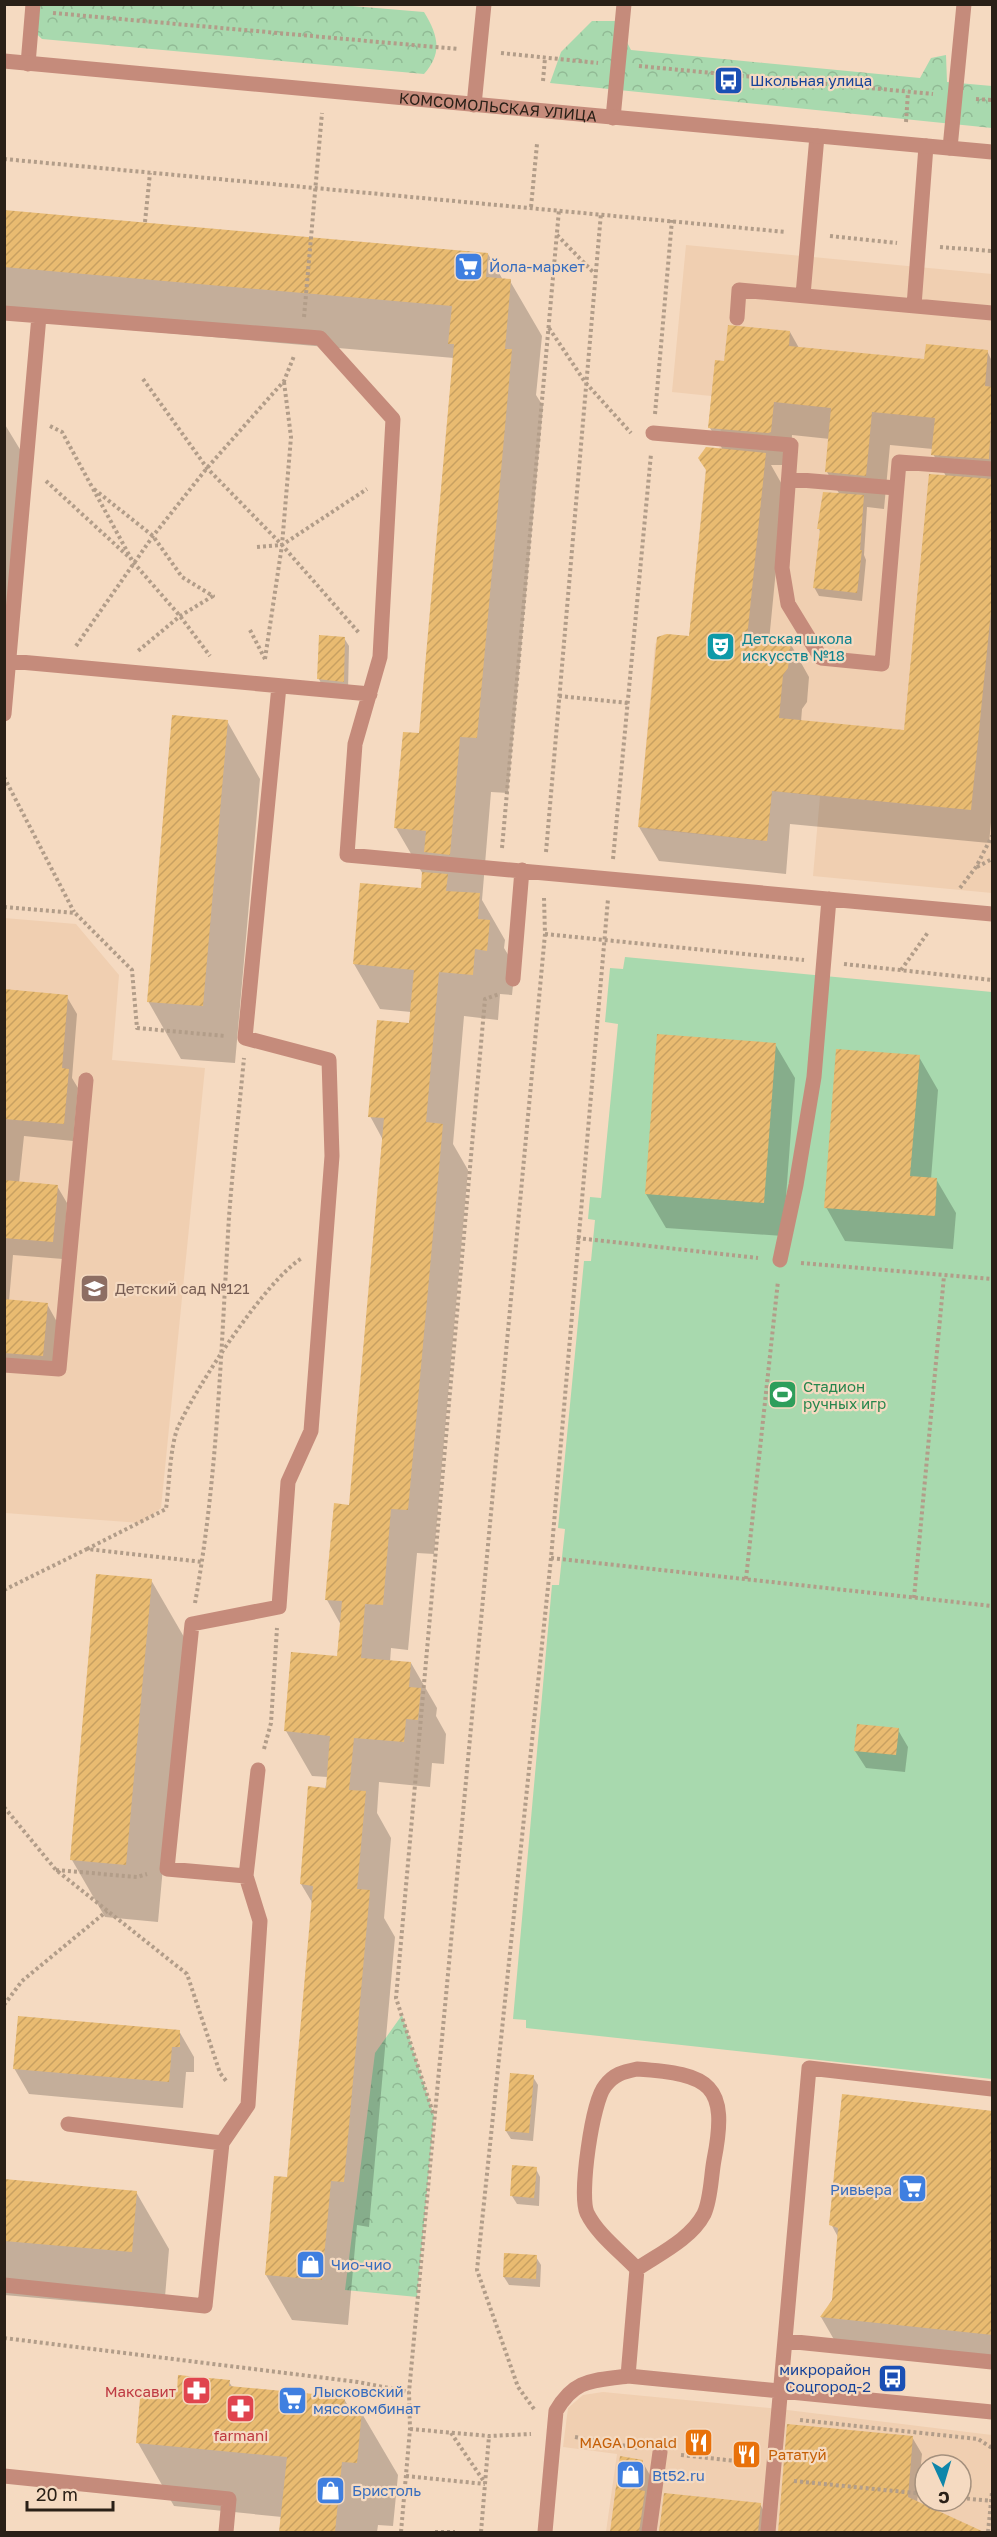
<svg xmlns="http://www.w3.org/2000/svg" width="997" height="2537" font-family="'Golos Text',sans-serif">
  <defs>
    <pattern id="forest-crowns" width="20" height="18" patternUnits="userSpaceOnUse" patternTransform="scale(1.5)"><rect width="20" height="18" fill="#a8d9ae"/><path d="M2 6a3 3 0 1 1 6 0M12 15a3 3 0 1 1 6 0" fill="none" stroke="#91ba95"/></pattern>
    <pattern id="building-hatch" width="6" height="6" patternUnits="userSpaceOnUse" patternTransform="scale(1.5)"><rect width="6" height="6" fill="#e9bb71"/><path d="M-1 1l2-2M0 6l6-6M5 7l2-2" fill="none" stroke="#c8a061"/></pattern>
  </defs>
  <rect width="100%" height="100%" fill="#f5dac1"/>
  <path fill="#f0cfb1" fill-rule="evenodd" d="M686,245L992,274V893L813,876L820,796L772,791L767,841L648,829L639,824L655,644L664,634L689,636L706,466L702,464L700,456L703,452L719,451L721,427L711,396L672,392Z
    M4,918L76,924L119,975L112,1060L205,1068L161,1508L141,1523L5,1513Z
    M603,2392L779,2409L992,2435V2532H606L617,2454L563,2447L568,2408L583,2395ZM925,2465H961V2501H925Z"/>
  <path fill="url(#forest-crowns)" d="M328,4L424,12C438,35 443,53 424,74L42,39L26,24V5Z
    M592,21H616L631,50L920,78L931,58L946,55L947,82L992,86V128L550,83L561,52Z
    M402,2015L434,2116L417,2297L345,2290L375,2053Z"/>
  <path fill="#a8d9ae" d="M625,957L992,992V2079L526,2028V2020L513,2019L552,1585H559L565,1529L558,1528L584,1261H591L595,1220L588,1219L590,1197L601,1198L618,1024L605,1022L610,968L623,969Z"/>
  <path fill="#0003" fill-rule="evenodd" d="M4,211L488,254L503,280L510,281L542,336L536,395L543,406L508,793L491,792L482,900L505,940L504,948L515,966L512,995L500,994L498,1020L464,1016L453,1144L468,1170L434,1554L417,1553L408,1650L391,1648L390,1662L411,1663L437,1708L436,1716L446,1734L444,1764L432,1763L430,1787L379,1782L377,1813L391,1838L384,1918L395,1937L369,2227L357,2225L348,2325L292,2320L266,2275L289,2179L313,1904L301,1884L328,1777L312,1776L286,1731L338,1657L341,1625L327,1600L351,1507L383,1140L370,1116L410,1024L411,1012L380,1009L354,964L422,890L424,876L396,828L421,735L454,358L4,319Z
    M790,332L799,348L926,361L987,351L992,361V812L989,843L790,824L786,874L659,861L639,827L691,638L723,450L710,428L726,363ZM792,435L830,439L827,472L840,495L818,528L821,532L814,587L819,596L862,601L866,560L864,555L867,507L884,509L890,445L933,449V454L946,476L905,732L801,722L802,709L807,702L809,677L790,643L769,641L784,488L771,465H790Z
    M4,423L24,456L4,670Z
    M344,638L349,646L348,690L323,687L319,679Z
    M227,721L260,779L235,1063L181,1059L148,1001Z
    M4,991L67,997L77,1014L72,1078L78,1088L73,1141L24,1136L19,1183L57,1186L67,1203L63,1259L13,1255L9,1301L47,1304L57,1322L52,1373L4,1369Z
    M775,1044L795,1078L783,1236L666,1228L646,1194Z
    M919,1057L938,1090L931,1179H936L956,1213L953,1249L845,1241L826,1207Z
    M151,1580L184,1637L158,1922L105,1917L72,1860Z
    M898,1730L908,1747L905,1772L866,1768L855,1751Z
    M179,2031L194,2057V2072H186L183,2108L29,2094L14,2068Z
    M533,2077L538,2085L533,2141L511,2139L506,2131Z
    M992,2112V2366L840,2350L821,2317L833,2301L838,2237L831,2224Z
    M536,2169L540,2177L539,2206L517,2204L512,2196Z
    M4,2180L136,2192L169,2249L164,2309L4,2295Z
    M536,2257L541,2265L540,2287L509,2285L504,2277Z
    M229,2382L233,2388L344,2399L351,2411L361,2412L398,2475L393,2526L378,2525L377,2532H281L282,2517L174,2506L138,2443L178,2393Z
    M789,2425L912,2437L922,2454L917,2503L979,2532H779Z
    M621,2458L642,2461L651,2477L650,2532H612Z
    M666,2494L760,2504L769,2521V2532H659Z"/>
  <path fill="url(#building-hatch)" d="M4,210L488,253L486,277L511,279L505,349H512L477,738L460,737L450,855L424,852L426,831L394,828L403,732L419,733L454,344H448L452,306L4,267Z
    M728,325L790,331L789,346L924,359L926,344L988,350L985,386L993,387L989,459L931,455L935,418L872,412L866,476L825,472L831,408L774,402L771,432L768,433L708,428L715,360L724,361Z
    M706,447L766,453L747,638L791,642L788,668L783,675L779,718L904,730L929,474L993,479V591L971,810L772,791L767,841L638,827L657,637L667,634L689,636L706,470L698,458Z
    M823,492L864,495L860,550H862L857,593L813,588L820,529H817Z
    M319,635L345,637L344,682L317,679Z
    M172,715L228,720L203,1006L147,1002Z
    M422,872L448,874L446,891L480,893L478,919L490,920L487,951L475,949L473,975L439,972L426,1122L443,1124L408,1510L391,1509L383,1605L365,1604L361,1658L411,1662L409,1687L421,1688L418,1720L406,1719L404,1742L354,1738L349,1790L366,1791L357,1889L370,1890L344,2182L331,2181L322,2280L265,2275L274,2176L287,2177L313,1886L300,1884L308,1786L326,1788L330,1736L284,1731L291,1652L337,1656L342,1601L325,1600L334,1503L349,1505L384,1118L368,1117L377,1020L409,1023L414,970L353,964L360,883L421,888Z
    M4,989L68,995L62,1068L69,1069L64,1124L4,1119Z
    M657,1034L776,1043L764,1203L645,1194Z
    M836,1049L920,1055L910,1176L937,1178L935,1216L824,1208Z
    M4,1180L58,1185L53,1242L4,1238Z
    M4,1299L48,1303L43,1356L4,1353Z
    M96,1574L152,1579L126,1865L70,1860Z
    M857,1724L899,1728L896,1755L854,1751Z
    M18,2016L180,2030V2047H172L169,2082L13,2069Z
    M510,2073L534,2075L529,2133L505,2131Z
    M842,2094L993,2111V2335L820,2317L832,2300L838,2228L829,2225Z
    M512,2165L537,2167L534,2198L510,2196Z
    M4,2179L137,2191L132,2252L4,2241Z
    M504,2253L537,2255L536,2279L503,2277Z
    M178,2375L230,2380L229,2386L345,2397L344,2408L362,2410L357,2463L342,2462L335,2532H279L287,2457L136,2443L141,2388L177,2391Z
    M787,2424L913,2436L908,2497L984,2532H778Z
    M620,2456L643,2460L639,2490L645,2491L639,2532H610Z
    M664,2493L761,2503L758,2532H659Z"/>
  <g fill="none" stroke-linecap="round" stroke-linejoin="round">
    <path stroke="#b29d89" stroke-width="4" stroke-dasharray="3 3" stroke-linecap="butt" d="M53,13L458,49
      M501,53L598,63
      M639,66L933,94
      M543,81L545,58
      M976,99L992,100
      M906,122L908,92
      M4,159L786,232
      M531,207L537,144
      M145,222L150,173
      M557,235L594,273
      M830,236L897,243
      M940,247L992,251
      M304,317L322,113
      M549,328L585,382L631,433
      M143,379L207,468L282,545L360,634
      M655,414L672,220
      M50,426L62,432L133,562L180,616L210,656
      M46,481L131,559
      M94,489L153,536L182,577L213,596L180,616L138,651
      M257,547L282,545L367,489
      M250,630L265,659
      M76,646L153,536L207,468L284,381L294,356
      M265,659L282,545L291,437L284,382
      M559,696L628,703
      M4,777L74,912
      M502,848L559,210
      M546,852L601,213
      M613,859L651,454
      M977,867L992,859
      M960,888L976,867L992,836
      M4,907L75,913L132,970L137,1028L225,1036
      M545,934L804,960
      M844,964L992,980
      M901,970L929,931
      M577,1238L758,1258
      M801,1263L992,1279
      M87,1549L166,1509C169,1488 170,1446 178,1427C197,1386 265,1281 302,1258
      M551,1558L992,1606
      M746,1579L778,1281
      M4,1590L87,1549L203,1562
      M914,1598L944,1276
      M195,1603C218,1476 221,1346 229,1217C233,1164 239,1111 244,1058
      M264,1749L271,1723L277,1628
      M4,1807L56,1870L187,1974L220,2073L227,2082
      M56,1870L137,1877L147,1874
      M4,2005L22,1981L107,1911
      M433,2113L396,1998L485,999L499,994
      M4,2338L358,2382L409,2392
      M534,2409L518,2387L477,2270L551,1558L608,899
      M800,2420L978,2439L992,2448
      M410,2429L489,2436L531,2434
      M451,2433L485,2483
      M575,2437L638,2448
      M681,2455L754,2463
      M406,2476L485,2484
      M794,2481L925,2494
      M961,2498L992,2501
      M401,2532L410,2429L409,2392L545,934L544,898
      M435,2532H455
      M481,2532L489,2436
      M988,2532L992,2492"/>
    <path stroke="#c58b7b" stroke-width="15" d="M28,64L33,4
      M613,118L624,4
      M950,148L964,4
      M803,295L817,136
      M914,306L926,146
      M4,313L320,338L393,419L380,657L355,744L347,855L992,914
      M737,318L739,290L992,313
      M653,433L791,445L782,568L788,604L821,658L882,664L899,462L992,469
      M789,479L896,488
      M9,661L370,694
      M4,714L39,316
      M513,979L522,870
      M780,1260L796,1185L814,1077L829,899
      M4,1365L59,1369L86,1080
      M246,1876L258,1770
      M637,2069C710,2074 729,2084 714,2160C711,2176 711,2199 704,2214C691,2239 659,2254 637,2269C621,2252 597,2234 587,2213C579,2195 592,2102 605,2086C614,2074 623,2072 637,2069Z
      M68,2124L222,2143
      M4,2285L205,2306L222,2143L248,2105L260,1921L246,1876L167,1869L192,1624L279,1607L288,1482L311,1431L332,1156L329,1060L245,1038L279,686
      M786,2341L992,2362
      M628,2376L637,2269
      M4,2476L229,2499L226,2532
      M545,2532L556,2411C575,2378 593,2381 628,2376L992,2412
      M649,2532L660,2452
      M768,2532L809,2068L992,2089"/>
    <path stroke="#c58b7b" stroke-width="15" d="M474,105L484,4"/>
    <path stroke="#c58b7b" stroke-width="15" id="s1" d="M4,61L992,152"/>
  </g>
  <defs>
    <symbol id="bus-square" viewBox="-11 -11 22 22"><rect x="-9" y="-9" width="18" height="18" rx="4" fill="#1a4fb4" stroke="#f5dac1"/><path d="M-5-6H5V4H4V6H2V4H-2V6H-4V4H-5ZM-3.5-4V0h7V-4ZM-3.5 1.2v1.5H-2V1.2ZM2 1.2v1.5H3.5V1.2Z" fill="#fff"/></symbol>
    <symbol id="supermarket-square" viewBox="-11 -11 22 22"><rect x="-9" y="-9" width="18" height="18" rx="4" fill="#3f7fe0" stroke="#f5dac1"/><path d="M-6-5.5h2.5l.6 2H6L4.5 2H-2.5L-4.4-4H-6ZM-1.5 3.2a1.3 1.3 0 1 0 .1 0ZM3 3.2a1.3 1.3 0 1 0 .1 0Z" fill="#fff"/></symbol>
    <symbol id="theatre-square" viewBox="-11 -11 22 22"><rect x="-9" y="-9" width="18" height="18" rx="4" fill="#0f9aa8" stroke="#f5dac1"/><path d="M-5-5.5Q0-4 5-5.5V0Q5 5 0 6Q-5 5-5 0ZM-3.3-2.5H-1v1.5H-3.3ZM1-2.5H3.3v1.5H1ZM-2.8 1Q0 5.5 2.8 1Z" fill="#fff"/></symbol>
    <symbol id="school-square" viewBox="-11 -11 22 22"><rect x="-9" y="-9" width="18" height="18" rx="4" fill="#8d6e63" stroke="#f5dac1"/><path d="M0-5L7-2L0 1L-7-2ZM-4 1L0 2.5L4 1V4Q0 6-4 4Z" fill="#fff"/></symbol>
    <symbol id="stadium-square" viewBox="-11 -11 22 22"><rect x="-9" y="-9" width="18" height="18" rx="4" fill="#2e9e5b" stroke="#f5dac1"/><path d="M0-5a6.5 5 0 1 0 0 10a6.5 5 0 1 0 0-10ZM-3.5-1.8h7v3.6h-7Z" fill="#fff"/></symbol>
    <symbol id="shop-square" viewBox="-11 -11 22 22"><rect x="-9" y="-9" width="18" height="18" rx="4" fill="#3f7fe0" stroke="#f5dac1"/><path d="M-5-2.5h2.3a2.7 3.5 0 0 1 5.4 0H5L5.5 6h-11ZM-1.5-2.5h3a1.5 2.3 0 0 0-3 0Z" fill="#fff"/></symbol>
    <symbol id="pharmacy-square" viewBox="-11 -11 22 22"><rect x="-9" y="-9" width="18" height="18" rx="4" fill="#e0444e" stroke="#f5dac1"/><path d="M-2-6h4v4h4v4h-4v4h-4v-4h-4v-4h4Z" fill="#fff"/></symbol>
    <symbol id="restaurant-square" viewBox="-11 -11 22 22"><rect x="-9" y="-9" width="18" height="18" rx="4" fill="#e8710a" stroke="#f5dac1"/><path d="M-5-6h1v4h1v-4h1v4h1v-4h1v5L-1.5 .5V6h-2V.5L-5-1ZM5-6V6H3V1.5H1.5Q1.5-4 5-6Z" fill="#fff"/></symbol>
  </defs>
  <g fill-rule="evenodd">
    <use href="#bus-square" x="712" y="64" width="33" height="33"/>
    <use href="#supermarket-square" x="452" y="250" width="33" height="33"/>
    <use href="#theatre-square" x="704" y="630" width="33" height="33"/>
    <use href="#school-square" x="78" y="1272" width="33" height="33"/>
    <use href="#stadium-square" x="766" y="1378" width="33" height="33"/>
    <use href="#supermarket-square" x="896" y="2172" width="33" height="33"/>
    <use href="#shop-square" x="294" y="2248" width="33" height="33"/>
    <use href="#bus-square" x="876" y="2362" width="33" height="33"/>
    <use href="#pharmacy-square" x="180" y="2374" width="33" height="33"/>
    <use href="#supermarket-square" x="276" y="2384" width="33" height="33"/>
    <use href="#pharmacy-square" x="224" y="2392" width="33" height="33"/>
    <use href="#restaurant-square" x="682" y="2426" width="33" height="33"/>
    <use href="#restaurant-square" x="730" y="2438" width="33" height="33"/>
    <use href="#shop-square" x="614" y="2458" width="33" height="33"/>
    <use href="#shop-square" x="314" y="2474" width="33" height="33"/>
  </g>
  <g text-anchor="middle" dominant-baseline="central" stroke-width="4.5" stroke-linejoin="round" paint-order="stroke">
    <g font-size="15" fill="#164399" stroke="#f5dac1" text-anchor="start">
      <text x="750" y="80">Школьная улица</text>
      <text x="871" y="2369" text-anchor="end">микрорайон<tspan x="871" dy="17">Соцгород-2</tspan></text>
    </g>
    <g font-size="15" fill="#2a2017" stroke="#f5dac1">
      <text stroke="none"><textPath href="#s1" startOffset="496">КОМСОМОЛЬСКАЯ УЛИЦА</textPath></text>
    </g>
    <g font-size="15" fill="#366cbe" stroke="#f5dac1" text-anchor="start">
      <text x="489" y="266">Йола-маркет</text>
      <text x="892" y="2189" text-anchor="end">Ривьера</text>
      <text x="331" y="2264">Чио-чио</text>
      <text x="313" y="2391">Лысковский<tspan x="313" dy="17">мясокомбинат</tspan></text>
      <text x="652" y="2475">Bt52.ru</text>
      <text x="352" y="2490">Бристоль</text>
    </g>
    <g font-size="15" fill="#0d838f" stroke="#f5dac1" text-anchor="start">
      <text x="742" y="638">Детская школа<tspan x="742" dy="17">искусств №18</tspan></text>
    </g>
    <g font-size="15" fill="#785e54" stroke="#f5dac1" text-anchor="start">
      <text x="115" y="1288">Детский сад №121</text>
    </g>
    <g font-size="15" fill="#27864d" stroke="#f5dac1" text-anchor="start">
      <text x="803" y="1386">Стадион<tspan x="803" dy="17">ручных игр</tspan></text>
    </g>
    <g font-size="15" fill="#be3a42" stroke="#f5dac1" text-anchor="end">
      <text x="176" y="2391">Максавит</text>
      <text x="241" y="2435" text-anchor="middle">farmani</text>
    </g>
    <g font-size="15" fill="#c56008" stroke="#f5dac1" text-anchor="end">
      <text x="677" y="2442">MAGA Donald</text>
      <text x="768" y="2454" text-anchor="start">Рататуй</text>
    </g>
  </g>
  <rect width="997" height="2537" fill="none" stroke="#2a2017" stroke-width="12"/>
  <g transform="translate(943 2483) rotate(176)"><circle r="28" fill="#f5dac1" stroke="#a4907d" stroke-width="1.5"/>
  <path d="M0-4.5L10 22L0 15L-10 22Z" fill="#0e86aa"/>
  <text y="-9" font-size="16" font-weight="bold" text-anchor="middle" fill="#2a2017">С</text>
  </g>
  <path d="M27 2501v9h86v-9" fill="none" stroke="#2a2017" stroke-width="3"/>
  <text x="36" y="2501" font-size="18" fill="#2a2017" stroke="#f5dac1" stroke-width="4.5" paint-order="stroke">20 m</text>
</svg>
